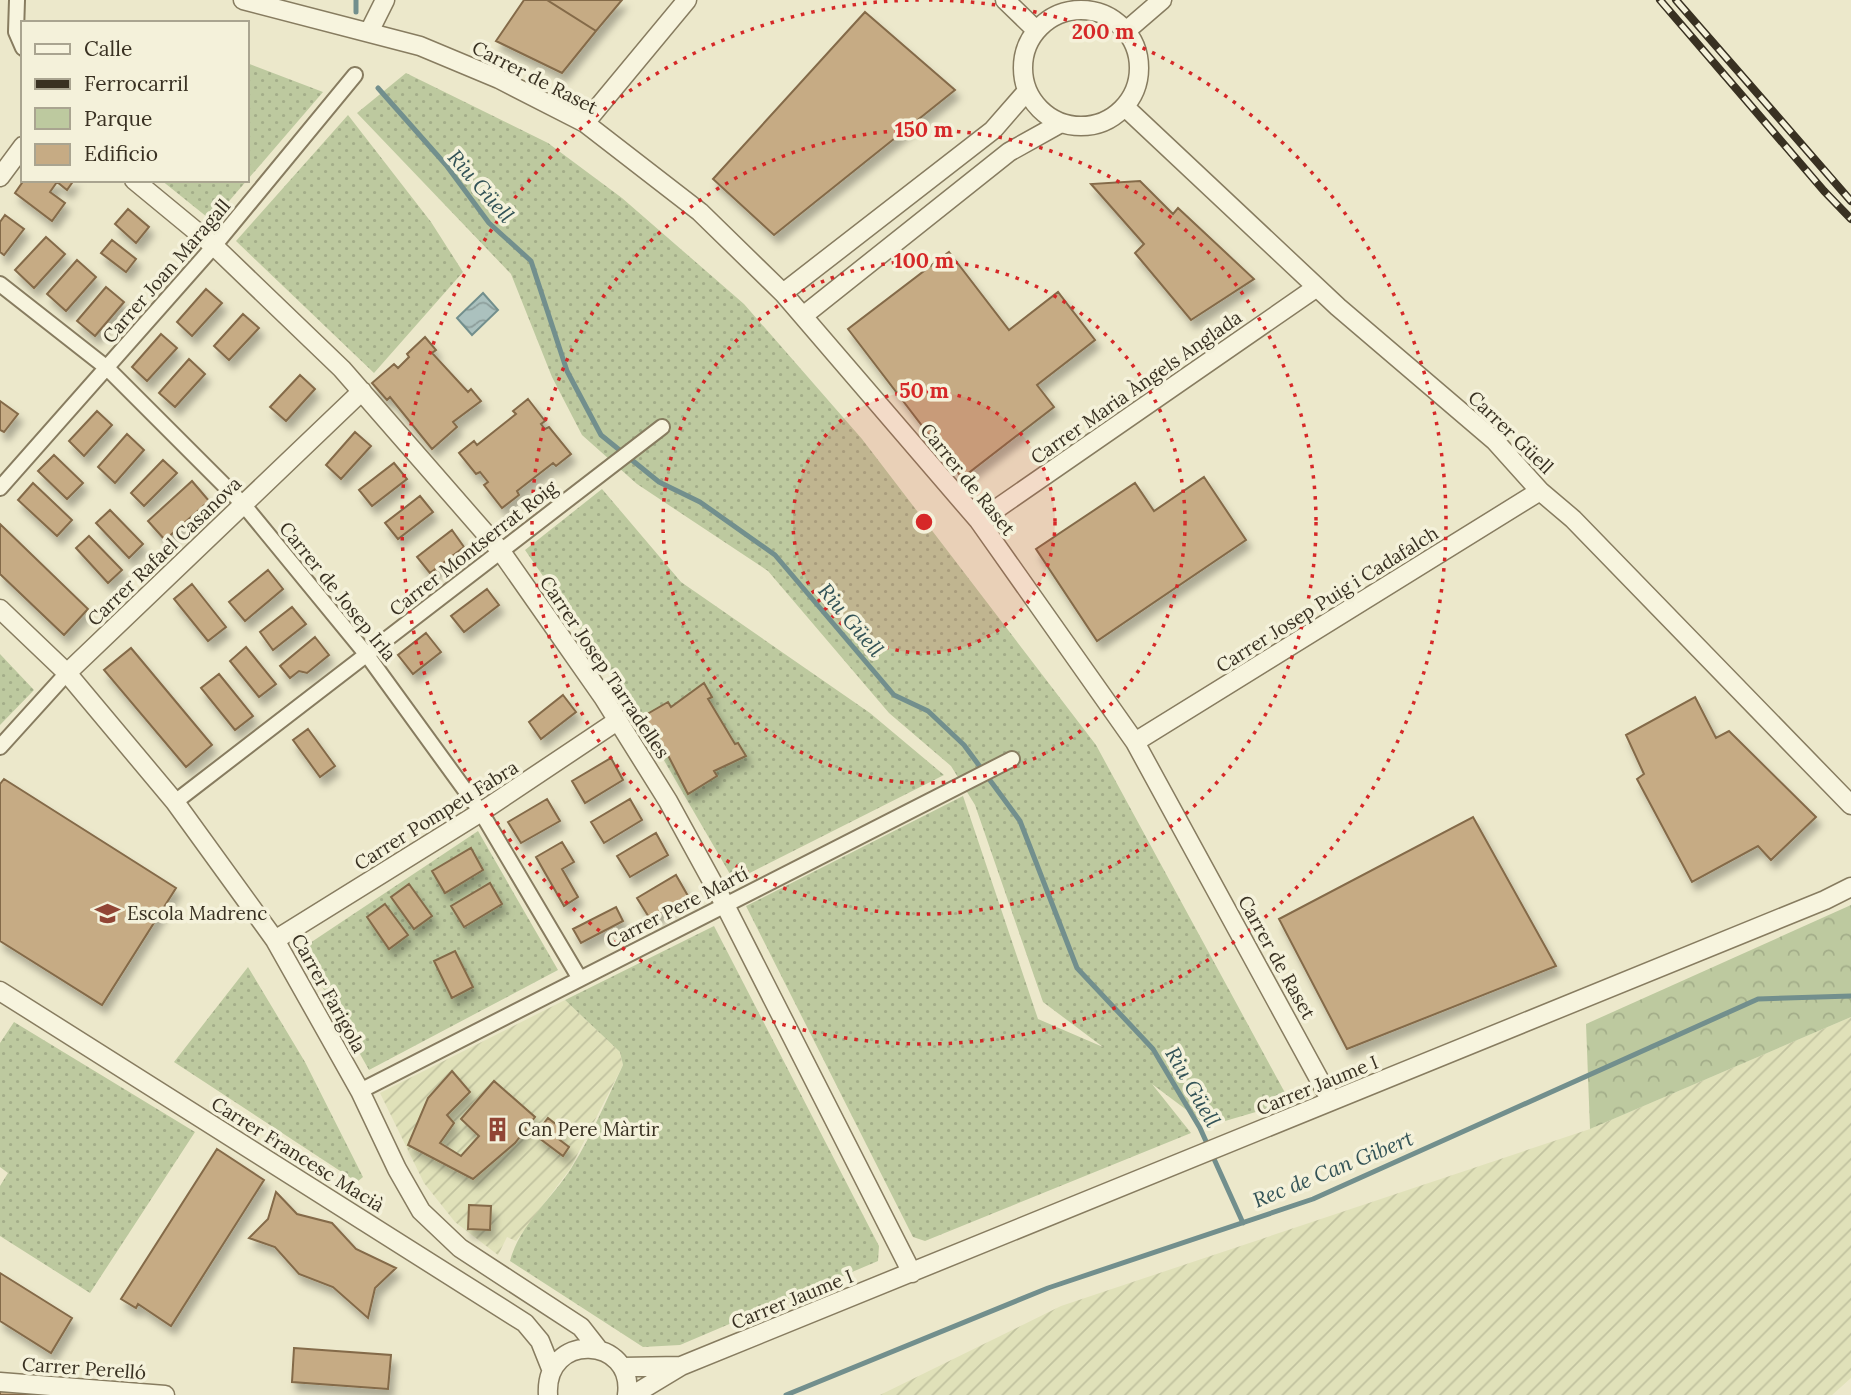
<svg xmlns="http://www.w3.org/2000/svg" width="1851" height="1395" font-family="Lora,serif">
  <defs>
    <pattern id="farmland-furrows" width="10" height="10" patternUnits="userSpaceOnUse" patternTransform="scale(1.75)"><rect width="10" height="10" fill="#e0e1b9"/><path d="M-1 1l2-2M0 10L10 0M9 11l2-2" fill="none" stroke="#c1c29f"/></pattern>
    <pattern id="green-dots" width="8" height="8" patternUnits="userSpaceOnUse" patternTransform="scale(1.75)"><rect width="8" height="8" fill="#bdc99f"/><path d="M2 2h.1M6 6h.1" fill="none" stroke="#a3ad89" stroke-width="1.8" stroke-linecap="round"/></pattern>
    <pattern id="forest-crowns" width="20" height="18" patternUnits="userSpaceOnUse" patternTransform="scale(1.75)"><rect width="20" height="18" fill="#bdc99f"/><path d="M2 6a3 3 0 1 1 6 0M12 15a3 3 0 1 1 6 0" fill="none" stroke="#a3ad89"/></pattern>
    <pattern id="water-waves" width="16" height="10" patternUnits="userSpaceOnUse" patternTransform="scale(1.75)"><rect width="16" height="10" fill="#abc1be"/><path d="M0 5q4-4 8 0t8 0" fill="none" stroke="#8c9d9a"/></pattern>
    <filter id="shadow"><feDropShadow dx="4.5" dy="8" stdDeviation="3.5" flood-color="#0004"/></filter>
  </defs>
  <rect width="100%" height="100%" fill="#ece8cb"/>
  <path fill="url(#farmland-furrows)" d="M565,1000L620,1052L623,1065L570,1169L516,1241L507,1237L498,1255L455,1222L424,1183L380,1093Z
    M1851,1017V1378L1832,1395H880L1061,1306L1590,1129Z"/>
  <path fill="url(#green-dots)" d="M247,63L323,92L212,221L161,180H247Z
    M406,73L548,143L622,198L744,304L862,439L1096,745L1290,1102L1208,1126L1152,1084L1191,1133L925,1241L913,1237L746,906L963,796L1038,1019L1103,1047L1043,1002L975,805L951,766L889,713L768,571L637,484L582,435L552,377L511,274L357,113Z
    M348,115L431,222L463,272L374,373L236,241Z
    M602,489L681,582L870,713L944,775L734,881L629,700L525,550Z
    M0,654L34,690L0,725Z
    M478,831L558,970L369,1070L301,949Z
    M714,926L879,1246L878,1261L680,1345L643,1347L510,1261C520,1224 552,1199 572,1167C592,1135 607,1099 623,1065L620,1052L565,1000Z
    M248,967L305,1062L363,1177L357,1182L174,1062Z
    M14,1022L195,1132L90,1293L0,1236V1186L8,1173L0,1167V1043Z"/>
  <path fill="url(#forest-crowns)" d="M1851,905V1017L1590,1129L1586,1024Z"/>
  <path fill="url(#water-waves)" stroke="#728f8d" stroke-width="2" d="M483,293L498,310L472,335L457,318Z"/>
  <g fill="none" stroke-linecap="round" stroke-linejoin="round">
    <path stroke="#728f8d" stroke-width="5" d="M356,12V0
      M378,88L446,165L489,223L531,261L567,371L601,435L659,482L700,502L775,555L894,695L928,711L964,745L1020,821L1077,968L1153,1049L1200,1128L1243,1223
      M786,1395L1048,1288L1313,1199L1758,999L1851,996"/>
  </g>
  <path fill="#c6ab84" stroke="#846a48" stroke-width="2" filter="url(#shadow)" d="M524,0H547L596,31L562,73L496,41Z
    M547,0H622L596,31Z
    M865,12L955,90L774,235L713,179Z
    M24,180H74L67,190L57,182L50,192L65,203L52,221L15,193Z
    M1140,181L1173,214L1178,208L1254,279L1191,320L1135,253L1144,244L1091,184Z
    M128,209L149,227L136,243L115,224Z
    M5,215L24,229L4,255L0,252V222Z
    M46,237L65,254L34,288L15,270Z
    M112,240L136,259L126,272L101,253Z
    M949,252L1009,330L1058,292L1095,340L1037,385L1054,407L962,478L848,329Z
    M77,260L96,277L66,311L47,294Z
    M106,287L124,302L95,336L77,321Z
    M206,289L222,303L192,336L177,322Z
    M243,314L259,328L229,360L214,346Z
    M161,334L177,348L147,381L132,367Z
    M425,337L436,350L432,353L468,392L471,389L481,401L453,422L457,427L432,449L390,397L387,400L372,383L394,364L398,368L409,357L407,354Z
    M189,359L205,374L175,407L159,393Z
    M300,375L315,389L286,421L270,407Z
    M528,399L545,421L541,424L545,429L549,427L571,454L556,466L553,463L517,491L519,495L502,508L484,485L488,482L480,472L476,474L459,453L474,441L477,445L516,414L513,411Z
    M0,401L18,414L4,432L0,430Z
    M97,411L112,425L84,456L69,441Z
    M355,432L371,446L341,479L326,465Z
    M127,434L144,450L115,483L98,467Z
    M54,455L83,483L67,499L38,471Z
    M163,460L177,473L144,506L131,493Z
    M394,463L407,479L372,506L359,490Z
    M1204,477L1246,540L1097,641L1036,549L1135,483L1154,511Z
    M192,481L209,501L165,540L148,521Z
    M33,483L72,520L57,536L18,500Z
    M420,496L433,512L398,539L385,523Z
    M110,510L143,544L129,558L96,523Z
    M0,524L88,609L64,635L0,574Z
    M452,530L464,547L430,573L417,557Z
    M89,536L122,570L108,583L76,548Z
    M268,570L283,589L245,621L229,602Z
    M192,584L226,627L208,641L174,599Z
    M487,589L499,605L464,632L451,616Z
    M292,607L306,624L273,650L260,632Z
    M426,633L441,652L413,674L398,655Z
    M315,637L329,655L307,673L299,671L290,678L280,666Z
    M246,647L276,684L259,697L230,661Z
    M131,648L212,745L186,767L104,670Z
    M219,674L253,716L235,730L201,688Z
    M704,683L712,697L708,699L735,744L738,743L746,756L714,771L717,776L688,794L657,734L654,736L642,717L668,702L671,707Z
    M563,695L576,712L541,739L529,722Z
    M1695,697L1716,738L1729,731L1816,817L1771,860L1758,846L1692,882L1637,779L1644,774L1626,735Z
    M308,729L335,766L320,777L293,740Z
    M611,758L623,780L585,803L572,781Z
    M4,779L176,888L102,1005L0,941V784Z
    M547,799L560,821L521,843L508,822Z
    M630,799L642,820L604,843L591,822Z
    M1473,817L1556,966L1347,1049L1279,919Z
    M656,833L668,855L630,877L617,856Z
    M562,842L574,862L562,869L578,897L564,906L536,857Z
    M471,848L483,870L445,893L432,871Z
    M676,875L688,896L650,919L637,898Z
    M490,883L502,904L464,927L451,906Z
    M409,884L432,916L414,929L391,897Z
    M385,904L408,935L389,949L367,917Z
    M616,907L623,921L581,943L573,929Z
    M455,951L473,987L452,998L434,961Z
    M452,1071L470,1092L447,1115L454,1123L440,1143L461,1156L479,1136L461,1119L494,1081L535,1117L515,1143L473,1179L408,1145L428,1098Z
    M548,1118L562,1129L556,1137L569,1147L563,1156L535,1135Z
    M217,1149L264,1180L171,1326L138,1304L136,1308L121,1299Z
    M276,1192L297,1214L332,1223L356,1249L396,1268L375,1288L368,1318L333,1287L299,1274L275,1247L249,1238L268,1219Z
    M469,1205L491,1206L490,1230L468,1229Z
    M0,1273L72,1318L51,1353L0,1321Z
    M294,1348L391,1355L388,1389L292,1382Z
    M0,1390L58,1395H0Z"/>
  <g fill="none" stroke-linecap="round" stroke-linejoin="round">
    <defs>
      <path id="pedestrian" d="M17,0L16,32L23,48
        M0,284L107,368L243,504L367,655L481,812L580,979
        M0,488L214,246L355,75
        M0,747L67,673
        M175,802L662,427
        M360,1091L1012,759"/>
      <path id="minor" d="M243,0L420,46L499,79L585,123L700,212L783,293L979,521L1135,742L1331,1101
        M1005,0L1036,30
        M1023 68a58 58 0 1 1 116 0a58 58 0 1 1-116 0Z
        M370,30L385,0
        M1126,31L1162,0
        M1125,107L1338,307L1495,441L1540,491L1573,519L1851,805
        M585,123L687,0
        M0,177L23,146
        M134,180L214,246L342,369L500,550L603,697L668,801L725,905L912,1273
        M783,293L993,130L1027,91
        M803,316L1009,152L1061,123
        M979,521L1317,287
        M0,609L67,673L175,802L275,940L360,1091L397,1169L421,1211L460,1248L581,1327L599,1350
        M67,673L362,391
        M1135,742L1540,491
        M275,940L481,812L617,721
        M0,991L525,1323L540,1341L552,1371
        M622,1367L681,1366
        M0,1382L165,1395
        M548,1395C544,1331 635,1336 627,1395
        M633,1395L681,1366L1825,900L1851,887"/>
    </defs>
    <use href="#pedestrian" stroke="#877c60" stroke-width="18"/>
    <use href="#minor" stroke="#877c60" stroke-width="21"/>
    <use href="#pedestrian" stroke="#f7f4de" stroke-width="14"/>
    <use href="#minor" stroke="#f7f4de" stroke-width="18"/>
    <defs>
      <path id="rail" d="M1660,0L1824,191L1851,219
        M1676,0L1851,201"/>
    </defs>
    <use href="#rail" stroke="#393122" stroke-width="8"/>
    <use href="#rail" stroke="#f4f1da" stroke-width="5" stroke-dasharray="16" stroke-linecap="butt"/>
  </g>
  <circle cx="924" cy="522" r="131" fill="#d62828" fill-opacity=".12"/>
  <g fill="none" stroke="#d62828" stroke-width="3.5" stroke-dasharray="3.5 7">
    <circle cx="924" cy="522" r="131"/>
    <circle cx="924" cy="522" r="261"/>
    <circle cx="924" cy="522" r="392"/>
    <path d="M929 0A522 522 0 1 1 919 0"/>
  </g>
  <defs>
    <symbol id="school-bare" viewBox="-9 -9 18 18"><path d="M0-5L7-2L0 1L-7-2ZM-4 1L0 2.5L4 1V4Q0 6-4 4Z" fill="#914535" stroke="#f4f1da" stroke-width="2.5" paint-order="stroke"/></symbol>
    <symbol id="building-bare" viewBox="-9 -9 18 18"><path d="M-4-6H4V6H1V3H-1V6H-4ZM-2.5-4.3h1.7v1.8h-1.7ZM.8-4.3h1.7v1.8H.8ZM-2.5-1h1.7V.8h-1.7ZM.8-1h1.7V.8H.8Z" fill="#914535" stroke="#f4f1da" stroke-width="2.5" paint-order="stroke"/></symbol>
  </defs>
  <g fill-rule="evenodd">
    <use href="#school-bare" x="90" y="896" width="35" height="35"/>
    <use href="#building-bare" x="480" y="1112" width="35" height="35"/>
  </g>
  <g text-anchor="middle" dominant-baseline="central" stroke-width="7" stroke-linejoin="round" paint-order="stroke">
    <g font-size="19" fill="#393122" stroke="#f4f1da">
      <text transform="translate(535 77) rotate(27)">Carrer de Raset</text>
      <text transform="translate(166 271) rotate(-49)">Carrer Joan Maragall</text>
      <text transform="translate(1136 387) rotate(-35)">Carrer Maria Àngels Anglada</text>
      <text transform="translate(1511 432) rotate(44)">Carrer Güell</text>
      <text transform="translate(968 479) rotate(51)">Carrer de Raset</text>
      <text transform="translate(473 548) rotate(-38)">Carrer Montserrat Roig</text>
      <text transform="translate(164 551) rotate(-44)">Carrer Rafael Casanova</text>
      <text transform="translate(338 591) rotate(51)">Carrer de Josep Irla</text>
      <text transform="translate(1327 599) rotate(-32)">Carrer Josep Puig i Cadafalch</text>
      <text transform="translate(605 667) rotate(56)">Carrer Josep Tarradelles</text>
      <text transform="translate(436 815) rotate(-32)">Carrer Pompeu Fabra</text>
      <text transform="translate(677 907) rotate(-27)">Carrer Pere Martí</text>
      <text transform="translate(1277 957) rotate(61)">Carrer de Raset</text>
      <text transform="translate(329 993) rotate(61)">Carrer Farigola</text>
      <text transform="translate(1317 1085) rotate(-22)">Carrer Jaume I</text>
      <text transform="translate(298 1154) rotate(32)">Carrer Francesc Macià</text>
      <text transform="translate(792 1299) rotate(-22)">Carrer Jaume I</text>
      <text transform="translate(84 1368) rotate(4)">Carrer Perelló</text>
    </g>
    <g font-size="19" fill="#393122" stroke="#f4f1da" text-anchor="start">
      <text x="127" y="913">Escola Madrenc</text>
      <text x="518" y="1129">Can Pere Màrtir</text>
    </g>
    <g font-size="21" font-style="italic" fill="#335357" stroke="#f4f1da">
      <text transform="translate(481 186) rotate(49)">Riu Güell</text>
      <text transform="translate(851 620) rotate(50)">Riu Güell</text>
      <text transform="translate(1193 1087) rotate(60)">Riu Güell</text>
      <text transform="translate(1333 1169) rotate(-22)">Rec de Can Gibert</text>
    </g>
  </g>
  <circle cx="924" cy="522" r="10" fill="#d62828" stroke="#f4f1da" stroke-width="3.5"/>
  <g font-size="21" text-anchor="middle" font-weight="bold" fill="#d62828" stroke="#f4f1da" stroke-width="7" stroke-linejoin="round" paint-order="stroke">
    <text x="1103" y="39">200 m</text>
    <text x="924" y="137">150 m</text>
    <text x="924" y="268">100 m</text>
    <text x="924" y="398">50 m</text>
  </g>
  <rect x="21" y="21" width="228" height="161" fill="#f4f1da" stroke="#a9a490" stroke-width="2"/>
  <rect x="35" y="44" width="35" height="10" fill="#f7f4de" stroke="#a9a490" stroke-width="2"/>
  <text x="84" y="56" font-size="21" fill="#393122">Calle</text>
  <rect x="35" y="79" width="35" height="10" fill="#393122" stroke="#a9a490" stroke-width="2"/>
  <text x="84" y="91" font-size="21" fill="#393122">Ferrocarril</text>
  <rect x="35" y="108" width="35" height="21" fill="#bdc99f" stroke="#a9a490" stroke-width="2"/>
  <text x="84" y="126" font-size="21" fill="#393122">Parque</text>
  <rect x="35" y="144" width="35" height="21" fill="#c6ab84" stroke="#a9a490" stroke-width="2"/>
  <text x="84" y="161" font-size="21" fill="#393122">Edificio</text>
</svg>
